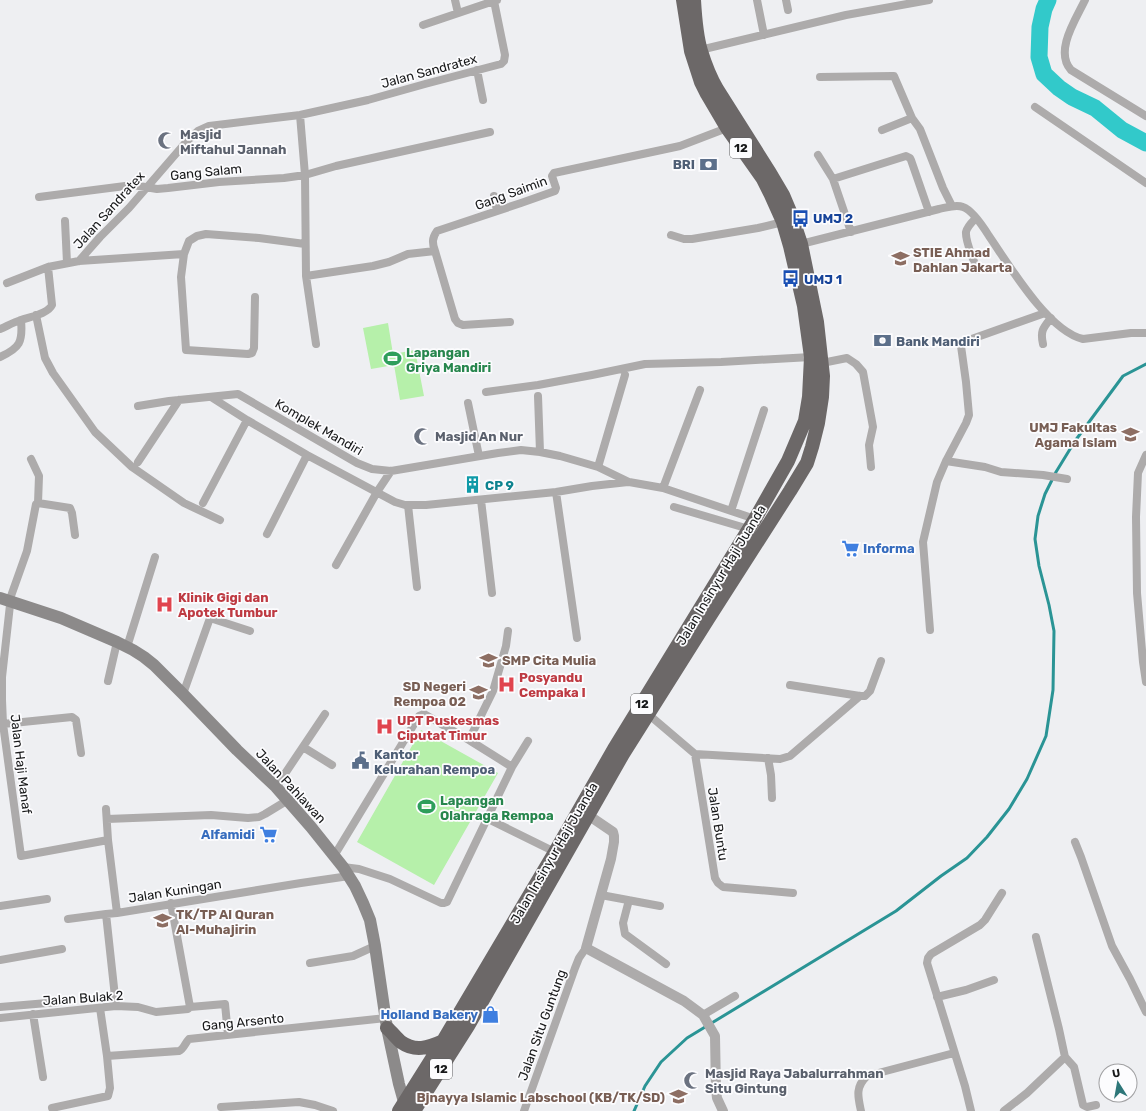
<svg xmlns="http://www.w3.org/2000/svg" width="1146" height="1111" font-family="Rubik,sans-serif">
  <rect width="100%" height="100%" fill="#eeeff2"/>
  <path fill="#b6f0aa" d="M388,323L393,354L415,350L424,396L400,400L394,365L371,369L363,328Z
    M421,730L498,773L434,885L357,842Z"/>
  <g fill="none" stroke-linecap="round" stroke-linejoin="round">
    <path stroke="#2a9495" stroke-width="3" d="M634,1111L645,1086L661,1062L687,1038L896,911L941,876L967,858L987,837L1009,809L1027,779L1046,736L1053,690L1054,631L1049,605L1039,566L1035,539L1038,516L1045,494L1056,472L1075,441L1123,376L1146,364"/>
    <path stroke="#32c9ca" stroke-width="17" d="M1048,0L1044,9L1040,27L1039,57L1044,74L1059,88L1072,97L1095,108L1122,130L1146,143"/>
    <path stroke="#adabab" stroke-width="8" d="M455,0L458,13
      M757,0L764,35
      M786,0L788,10
      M1085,0C1076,19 1054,51 1071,70L1146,116
      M423,25L497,0
      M700,50L846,15L929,0
      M477,70L483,100
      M820,77L892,76H894L912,118L920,129L943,188L952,206
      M1035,107L1146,183
      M300,115L305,175L306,276L316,344
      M882,130L912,118
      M818,155L833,179L851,232
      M833,179L906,156L910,158L911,160L929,212
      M494,196L497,211
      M39,197L133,185L157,189L168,188L219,182L284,178L305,175L336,166L490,132
      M975,219C972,222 967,227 966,232C965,242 974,260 977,270
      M65,221L67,263
      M671,235L684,239H692L758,228L783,222
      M801,244L939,209C946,208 955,204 963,207C972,210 984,228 989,236C1009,265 1048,331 1083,339L1131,333H1146
      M435,251L455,319L458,323L463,325L510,322
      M184,254L181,277L186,350L248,354L252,353L254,348L255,297
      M79,261L100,237L129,208L187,141L198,131L209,126L300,115L368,100L425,84L501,64L504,61L505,55L494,1
      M306,276L373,266L389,262L408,254L435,251C432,243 432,238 437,231L521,203L555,191L556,188L552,176L554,173L680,146L727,128
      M7,283L48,267
      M36,315L45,358L53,373L95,432L132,467L184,503L220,520
      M0,329C7,326 14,322 21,320C29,317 48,314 52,305L48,267L79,261L184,254L189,241L197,236L206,234L259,238L305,244
      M1043,344C1040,331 1043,328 1051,318
      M0,357C20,348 23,342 21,320
      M822,363L847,358L856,364L863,372L873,427L869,445L871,467
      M486,392L538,385L592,375L645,364L721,362L811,357
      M538,396L540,452
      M211,397L247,420L307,455L395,502L405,505H426L556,492L592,486L628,482
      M468,403L479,456
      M138,406L169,401L238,394L357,463L372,469L391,471L498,453L521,450L540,452L560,456L598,467L629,482L663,488L755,519
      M1146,455L1138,473L1136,517L1137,593L1143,662L1146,682
      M31,459L39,476L38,503
      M946,461L985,467L1001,472L1043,475L1067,479
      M138,462L179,400
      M598,467L625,375
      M663,488L700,390
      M556,492L577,638
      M481,500L492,593
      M203,503L247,420
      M408,505L417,587
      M674,507L749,529
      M731,511L764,410
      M267,534L307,455
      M75,535L72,513L70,508L38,503L36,504L27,551L11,596L2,677V700L3,724L21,856L108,840
      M336,565L377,492L391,471
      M930,630L923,542L937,482L946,461L966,423L969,415L966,382L961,346L966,341L1045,313
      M127,647L155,557
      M108,681L117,642
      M790,685L860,696H865L870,691L881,661
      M183,694L210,618L250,631
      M648,714L695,754L715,878L718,883L723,887L793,893
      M3,724L72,717L76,720L81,753
      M469,740L493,691L506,646L508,631
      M303,747L332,765
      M695,754L780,759L790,756L860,696
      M768,758L771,775L772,798
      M276,787L325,714
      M106,809L108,840L117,913L301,883L349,876
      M486,818L555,852
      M107,819L211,815L248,818L259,817L265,814L288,800
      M1075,842L1081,857L1112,946L1130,979L1146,1012
      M334,856L419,716L424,714L469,740L512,767
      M343,867L359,869L390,879L441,903H444L447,902L512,767L528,741
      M601,895L660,906
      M629,900L623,923L625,934L666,964
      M171,903L190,1007
      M0,906L47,899
      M68,919L106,914
      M0,960L62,949
      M310,963L353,956L375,946
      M937,997L966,990L994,980
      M116,1006L106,914L117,913
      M0,1007L59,1002
      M33,1014L43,1077
      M703,1015L735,996
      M0,1018L116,1006L138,1007L156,1012L188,1009L190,1007L225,1004L228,1035
      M107,1056L179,1051C184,1049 185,1043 189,1039L386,1018
      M1065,1057L1074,1067L1075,1071L1083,1105L1087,1107L1096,1105
      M221,1107L299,1102L315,1105L333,1111
      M52,1108L108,1096L110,1088L107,1056L100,1008
      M524,1111L575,968L579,958L586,948
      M861,1111C858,1097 855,1087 867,1076L954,1053
      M971,1111L965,1086L927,963L928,958L931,954L980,925L985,920L1002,893
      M1004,1111L1027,1093L1065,1057L1059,1029L1036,937"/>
    <path stroke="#adabab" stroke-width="10" d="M588,815L613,832L614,836V842L611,859L586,948L684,1001L703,1015L715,1036L716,1090L717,1098L723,1111"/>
    <path stroke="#8c8a8a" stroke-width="12" d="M0,598L61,618L117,642L133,650L144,657L154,665L183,694L237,750L276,787L311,827L343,867L355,886L363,903L370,920L375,946L387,1028L399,1084L404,1102L408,1109"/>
    <path stroke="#6c6868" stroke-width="14" d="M387,1028C392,1032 396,1038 401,1042C415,1052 428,1048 443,1041
      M399,1111L443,1041L555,852L614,749L755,519L788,461L805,421L809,397L811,357L804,306L790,246L783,222L770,193L763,179L727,128L707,94L701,82L691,51L683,0
      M414,1111L468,1026L623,754L708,619L790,491L807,463L812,447L818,423L822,397L823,376L817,322L801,244L791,214L783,195L770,173L717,89C710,77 705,64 701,51C696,35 695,17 694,0"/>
  </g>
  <defs>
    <symbol id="mosque-bare" viewBox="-9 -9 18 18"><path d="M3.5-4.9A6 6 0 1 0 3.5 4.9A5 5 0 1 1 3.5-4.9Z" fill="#6b7280" stroke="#fcfcfe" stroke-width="2.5" paint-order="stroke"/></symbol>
    <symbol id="bank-bare" viewBox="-9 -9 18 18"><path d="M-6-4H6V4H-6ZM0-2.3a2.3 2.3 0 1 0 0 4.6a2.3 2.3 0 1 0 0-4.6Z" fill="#5c6f8a" stroke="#fcfcfe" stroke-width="2.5" paint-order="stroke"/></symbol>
    <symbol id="bus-bare" viewBox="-9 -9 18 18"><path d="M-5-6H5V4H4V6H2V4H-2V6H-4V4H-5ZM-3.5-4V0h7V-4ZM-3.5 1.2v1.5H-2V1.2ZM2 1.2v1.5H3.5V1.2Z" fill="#1a4fb4" stroke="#fcfcfe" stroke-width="2.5" paint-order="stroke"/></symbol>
    <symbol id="university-bare" viewBox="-9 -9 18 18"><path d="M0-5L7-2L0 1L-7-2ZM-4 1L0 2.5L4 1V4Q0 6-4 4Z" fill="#8d6e63" stroke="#fcfcfe" stroke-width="2.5" paint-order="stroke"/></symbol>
    <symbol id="stadium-bare" viewBox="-9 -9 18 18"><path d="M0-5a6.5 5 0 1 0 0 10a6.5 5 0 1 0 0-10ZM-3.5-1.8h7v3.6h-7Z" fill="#2e9e5b" stroke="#fcfcfe" stroke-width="2.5" paint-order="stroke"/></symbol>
    <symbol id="building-bare" viewBox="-9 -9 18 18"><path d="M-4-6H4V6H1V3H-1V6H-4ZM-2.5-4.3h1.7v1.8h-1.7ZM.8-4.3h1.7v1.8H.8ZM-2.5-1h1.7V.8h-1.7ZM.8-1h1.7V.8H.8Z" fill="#0f9aa8" stroke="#fcfcfe" stroke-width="2.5" paint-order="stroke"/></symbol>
    <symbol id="supermarket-bare" viewBox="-9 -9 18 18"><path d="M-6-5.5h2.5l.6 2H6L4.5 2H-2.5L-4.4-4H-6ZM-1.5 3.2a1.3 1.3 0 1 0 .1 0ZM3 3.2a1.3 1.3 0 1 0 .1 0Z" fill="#3f7fe0" stroke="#fcfcfe" stroke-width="2.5" paint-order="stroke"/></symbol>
    <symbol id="hospital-bare" viewBox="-9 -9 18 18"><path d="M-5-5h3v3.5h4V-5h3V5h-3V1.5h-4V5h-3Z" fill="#e0444e" stroke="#fcfcfe" stroke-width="2.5" paint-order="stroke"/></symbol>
    <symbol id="school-bare" viewBox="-9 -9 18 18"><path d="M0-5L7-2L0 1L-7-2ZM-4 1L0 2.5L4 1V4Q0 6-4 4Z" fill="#8d6e63" stroke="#fcfcfe" stroke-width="2.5" paint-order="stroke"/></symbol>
    <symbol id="civic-bare" viewBox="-9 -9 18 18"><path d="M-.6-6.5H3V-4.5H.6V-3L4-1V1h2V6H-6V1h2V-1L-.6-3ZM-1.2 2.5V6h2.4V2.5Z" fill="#5c6f8a" stroke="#fcfcfe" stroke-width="2.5" paint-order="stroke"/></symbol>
    <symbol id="shop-bare" viewBox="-9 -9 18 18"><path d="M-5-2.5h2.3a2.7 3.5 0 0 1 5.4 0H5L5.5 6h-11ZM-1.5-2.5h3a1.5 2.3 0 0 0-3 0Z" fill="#3f7fe0" stroke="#fcfcfe" stroke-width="2.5" paint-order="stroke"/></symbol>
  </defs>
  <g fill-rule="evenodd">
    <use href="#mosque-bare" x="154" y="128" width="25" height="25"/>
    <use href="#bank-bare" x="696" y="152" width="25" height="25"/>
    <use href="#bus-bare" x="788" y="206" width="25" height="25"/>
    <use href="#university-bare" x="888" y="246" width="25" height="25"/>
    <use href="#bus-bare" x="778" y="266" width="25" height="25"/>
    <use href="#bank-bare" x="870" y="328" width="25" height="25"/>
    <use href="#stadium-bare" x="380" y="346" width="25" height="25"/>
    <use href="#university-bare" x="1118" y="422" width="25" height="25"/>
    <use href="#mosque-bare" x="410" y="424" width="25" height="25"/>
    <use href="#building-bare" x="460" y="472" width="25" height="25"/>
    <use href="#supermarket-bare" x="838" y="536" width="25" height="25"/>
    <use href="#hospital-bare" x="152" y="592" width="25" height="25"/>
    <use href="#school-bare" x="476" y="648" width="25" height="25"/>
    <use href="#hospital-bare" x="494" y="672" width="25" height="25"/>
    <use href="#school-bare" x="466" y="680" width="25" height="25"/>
    <use href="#hospital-bare" x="372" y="714" width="25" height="25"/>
    <use href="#civic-bare" x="348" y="748" width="25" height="25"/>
    <use href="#stadium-bare" x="414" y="794" width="25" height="25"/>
    <use href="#supermarket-bare" x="256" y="822" width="25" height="25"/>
    <use href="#school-bare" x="150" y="908" width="25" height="25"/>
    <use href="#shop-bare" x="478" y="1002" width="25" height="25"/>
    <use href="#mosque-bare" x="680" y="1068" width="25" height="25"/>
    <use href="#school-bare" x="666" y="1084" width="25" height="25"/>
  </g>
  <g text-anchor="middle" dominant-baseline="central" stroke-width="3.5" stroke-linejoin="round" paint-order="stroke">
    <g fill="#fcfcfe" stroke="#5c5d5e" stroke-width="1">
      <rect x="730" y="138" width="22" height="20" rx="3"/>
      <rect x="631" y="694" width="22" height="20" rx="3"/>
      <rect x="430" y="1059" width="22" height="20" rx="3"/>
    </g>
    <g font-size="12" font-weight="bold" fill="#18191a">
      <text x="741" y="148">12</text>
      <text x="642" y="704">12</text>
      <text x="441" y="1069">12</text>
    </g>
    <g font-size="13" fill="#18191a" stroke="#fcfcfe">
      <text transform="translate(429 71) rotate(-15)">Jalan Sandratex</text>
      <text transform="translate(206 172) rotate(-6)">Gang Salam</text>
      <text transform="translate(511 193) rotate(-20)">Gang Saimin</text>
      <text transform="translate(109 210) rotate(-48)">Jalan Sandratex</text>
      <text transform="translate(319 427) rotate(30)">Komplek Mandiri</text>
      <text transform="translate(721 575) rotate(-59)">Jalan Insinyur Haji Juanda</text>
      <text transform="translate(21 764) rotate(83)">Jalan Haji Manaf</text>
      <text transform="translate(291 786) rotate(47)">Jalan Pahlawan</text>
      <text transform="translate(718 824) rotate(81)">Jalan Buntu</text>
      <text transform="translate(554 853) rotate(-60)">Jalan Insinyur Haji Juanda</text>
      <text transform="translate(175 891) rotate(-9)">Jalan Kuningan</text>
      <text transform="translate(83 998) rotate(-4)">Jalan Bulak 2</text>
      <text transform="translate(243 1022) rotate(-6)">Gang Arsento</text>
      <text transform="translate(542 1025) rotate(-70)">Jalan Situ Guntung</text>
    </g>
    <g font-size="13" font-weight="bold" fill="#5b616d" stroke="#fcfcfe" text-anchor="start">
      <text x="180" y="134">Masjid<tspan x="180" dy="15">Miftahul Jannah</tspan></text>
      <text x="435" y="436">Masjid An Nur</text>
      <text x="705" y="1073">Masjid Raya Jabalurrahman<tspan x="705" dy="15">Situ Gintung</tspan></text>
    </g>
    <g font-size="13" font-weight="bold" fill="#4e5e75" stroke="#fcfcfe" text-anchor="start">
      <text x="695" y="164" text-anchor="end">BRI</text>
      <text x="896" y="341">Bank Mandiri</text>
      <text x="374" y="754">Kantor<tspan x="374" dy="15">Kelurahan Rempoa</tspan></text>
    </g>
    <g font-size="13" font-weight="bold" fill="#164399" stroke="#fcfcfe" text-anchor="start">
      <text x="813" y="218">UMJ 2</text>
      <text x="804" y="279">UMJ 1</text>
    </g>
    <g font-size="13" font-weight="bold" fill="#785e54" stroke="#fcfcfe" text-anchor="start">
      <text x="913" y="252">STIE Ahmad<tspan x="913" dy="15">Dahlan Jakarta</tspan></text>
      <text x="1117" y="427" text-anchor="end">UMJ Fakultas<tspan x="1117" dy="15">Agama Islam</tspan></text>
      <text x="502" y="660">SMP Cita Mulia</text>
      <text x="466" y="686" text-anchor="end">SD Negeri<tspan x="466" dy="15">Rempoa 02</tspan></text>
      <text x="176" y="914">TK/TP Al Quran<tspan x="176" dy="15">Al-Muhajirin</tspan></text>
      <text x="665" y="1097" text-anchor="end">Bjnayya Islamic Labschool (KB/TK/SD)</text>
    </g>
    <g font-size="13" font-weight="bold" fill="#27864d" stroke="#fcfcfe" text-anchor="start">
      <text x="406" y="352">Lapangan<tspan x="406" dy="15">Griya Mandiri</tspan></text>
      <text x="440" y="800">Lapangan<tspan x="440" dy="15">Olahraga Rempoa</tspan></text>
    </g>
    <g font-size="13" font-weight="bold" fill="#0d838f" stroke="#fcfcfe" text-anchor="start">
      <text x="485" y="485">CP 9</text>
    </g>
    <g font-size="13" font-weight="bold" fill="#366cbe" stroke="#fcfcfe" text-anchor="end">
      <text x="863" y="548" text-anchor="start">Informa</text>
      <text x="255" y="834">Alfamidi</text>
      <text x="478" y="1014">Holland Bakery</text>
    </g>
    <g font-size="13" font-weight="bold" fill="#be3a42" stroke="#fcfcfe" text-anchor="start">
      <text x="178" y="597">Klinik Gigi dan<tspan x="178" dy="15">Apotek Tumbur</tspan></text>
      <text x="519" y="677">Posyandu<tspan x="519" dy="15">Cempaka I</tspan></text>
      <text x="397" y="720">UPT Puskesmas<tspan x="397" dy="15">Ciputat Timur</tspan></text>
    </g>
  </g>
  <g transform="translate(1118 1083) rotate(349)"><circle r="19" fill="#fcfcfe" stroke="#a1a1a3"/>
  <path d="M0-3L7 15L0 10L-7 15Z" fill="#2d7679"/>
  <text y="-6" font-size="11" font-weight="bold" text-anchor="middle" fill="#18191a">U</text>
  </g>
</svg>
